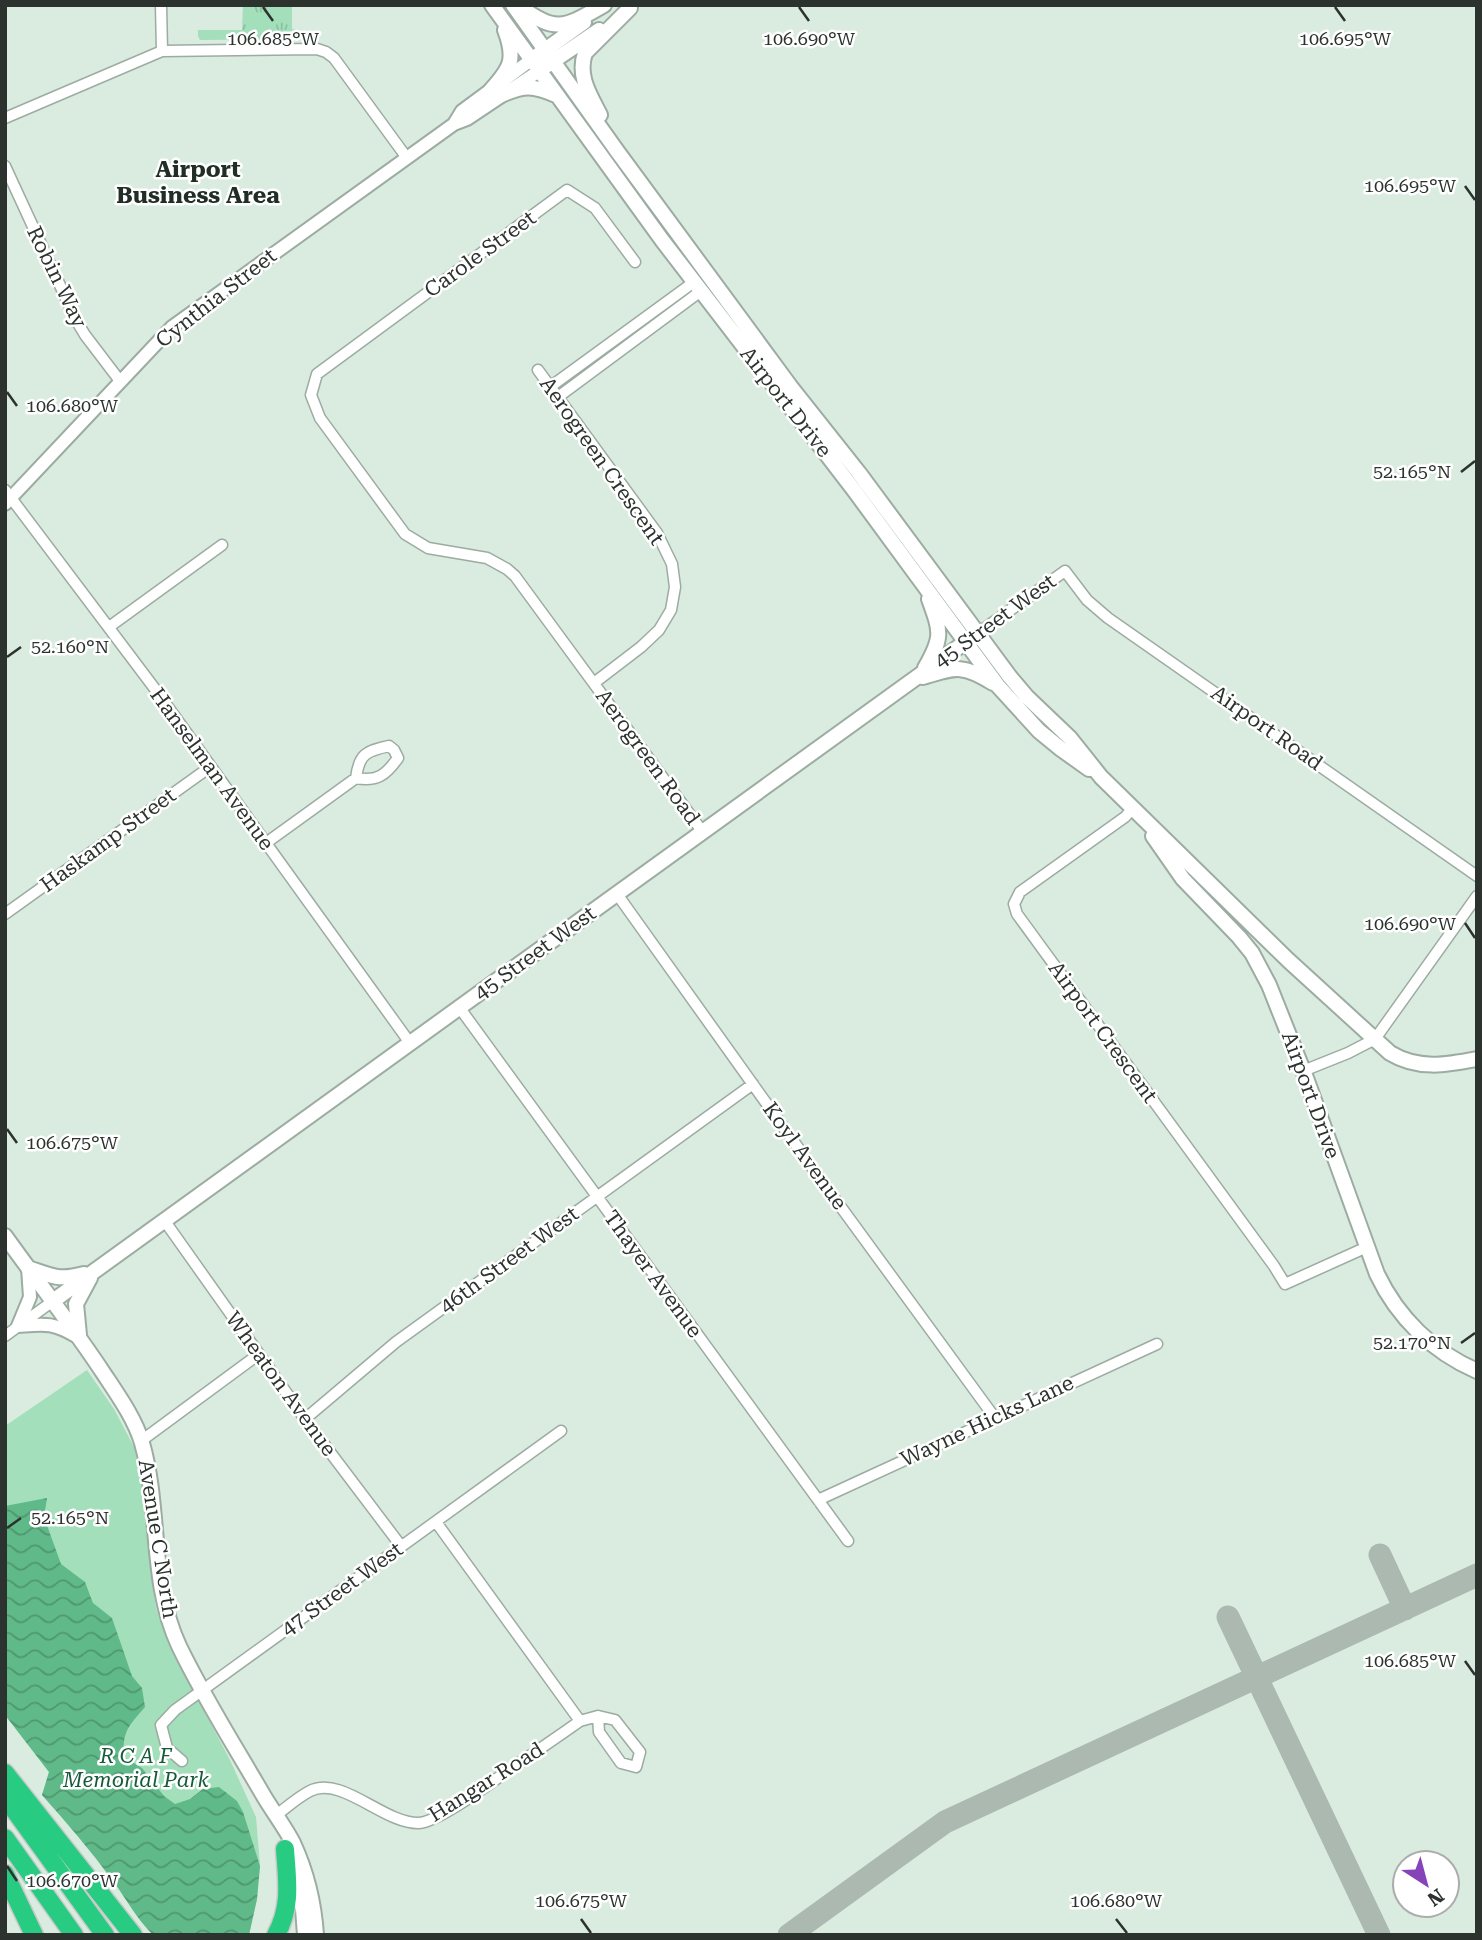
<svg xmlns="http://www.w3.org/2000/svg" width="1482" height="1940" font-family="'Roboto Serif',serif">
  <defs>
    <pattern id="grass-tufts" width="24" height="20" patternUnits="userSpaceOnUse" patternTransform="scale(1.75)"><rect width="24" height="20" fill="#a3dfba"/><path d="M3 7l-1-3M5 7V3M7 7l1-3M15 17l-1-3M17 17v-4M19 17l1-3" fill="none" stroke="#8cc0a0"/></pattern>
    <pattern id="water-waves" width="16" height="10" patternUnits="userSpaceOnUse" patternTransform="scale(1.75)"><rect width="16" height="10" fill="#60b988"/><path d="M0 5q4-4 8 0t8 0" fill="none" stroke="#4f9770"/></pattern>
  </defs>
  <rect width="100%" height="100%" fill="#daebe0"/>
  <path fill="url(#grass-tufts)" d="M243,5H292V29L300,30V39L200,40L198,36V30H242Z"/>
  <path fill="#a3dfba" d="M87,1370L114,1409L134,1447L145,1490L150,1567L156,1608L170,1647L229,1758L256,1817L260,1866L257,1899L249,1935H153C137,1919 127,1900 113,1881C91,1851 67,1823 42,1795L49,1772L5,1715V1426Z"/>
  <path fill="url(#water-waves)" d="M47,1498L44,1517L61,1564L85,1582L93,1603L112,1618L132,1676L142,1688L145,1707C129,1726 122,1731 124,1757L142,1768L164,1796L175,1804L190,1799L203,1789L219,1787L237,1801L243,1812L260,1866L257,1899L249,1935H153C137,1919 127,1900 113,1881C91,1851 67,1823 42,1795L49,1772L5,1715V1506Z"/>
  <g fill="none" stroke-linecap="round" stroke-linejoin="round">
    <path stroke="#abb9b0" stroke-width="23" d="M1380,1555L1405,1609
      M1228,1617L1379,1935
      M789,1935L945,1822L1477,1575"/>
    <defs>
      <path id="minor" d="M161,5L162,51
        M5,118L162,51L317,49L326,52L334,58L407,158
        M5,166L76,320L85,335L120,381
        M635,262L595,208L567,190L317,374L311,395L320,418L405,534L428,548L487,558L507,569L515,576L702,831
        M538,370L657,533L672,564L675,587L671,610L659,630L641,647L594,683
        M550,387L694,282
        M558,397L701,291
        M5,490L155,689L410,1043
        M109,627L222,545
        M978,633L1065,571L1087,600L1108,618L1477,876
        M1133,808L1125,817L1020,892L1014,904L1017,914L1274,1266L1285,1284L1367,1247
        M266,843L356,778C377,782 386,775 398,758L394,750L389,746C366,751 359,754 356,778
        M617,894L819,1177L995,1418
        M5,914L210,767
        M459,1007L848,1541
        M1303,1071L1348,1053L1375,1039L1477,896
        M164,1220L305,1419L401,1546
        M5,1336L53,1301
        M305,1419L396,1342L753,1084
        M141,1441L259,1354
        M818,1500L1157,1344
        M436,1522L580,1721L598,1716L615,1720L640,1752L636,1767L621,1763L599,1732L598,1716
        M182,1761L167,1748L161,1725L175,1710L561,1431
        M275,1816C286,1808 298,1797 310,1791C342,1775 384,1824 419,1823C438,1822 488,1785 506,1772C531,1755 556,1738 580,1721"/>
      <path id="tertiary" d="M454,124L462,111L531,60
        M5,504L172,327L454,124L467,119L539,71
        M28,1268L30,1297L18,1326C45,1324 52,1322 76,1336"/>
      <path id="secondary" d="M492,5L662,240L854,490L998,686L1039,731L1061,749L1089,769
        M513,5L617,151L790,386L859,473L1010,677L1027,697L1070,738L1101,777L1288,960L1390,1053C1418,1070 1446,1065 1477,1059
        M518,5C557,35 565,27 604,5
        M538,55L584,22
        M546,66L599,30
        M491,90C511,68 516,59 505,30
        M501,95C524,85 533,85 556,95
        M600,115C590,95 577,76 585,53L630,8
        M925,668C943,637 941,632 929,599
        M923,677C956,667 963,664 993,683
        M1153,836L1183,879L1239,937L1252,953L1269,985L1306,1078L1377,1274C1398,1318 1433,1352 1477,1371
        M5,1236C38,1282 73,1327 104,1374C118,1395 135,1419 142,1443C161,1510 149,1582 179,1646C203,1696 234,1745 262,1793C271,1809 285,1827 293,1843C306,1871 314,1904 316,1935
        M28,1268C53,1276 58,1281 84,1274
        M53,1301L978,633
        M79,1335L76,1304L90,1278
        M290,1864L303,1909L305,1935"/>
      <path id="motorway" d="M5,1773L133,1935
        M5,1797L105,1935
        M5,1838L74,1935
        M5,1874L34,1935
        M276,1935C292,1906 287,1880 285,1849"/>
    </defs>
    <use href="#minor" stroke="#9caca2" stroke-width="13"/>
    <use href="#tertiary" stroke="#9caca2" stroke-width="16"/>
    <use href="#secondary" stroke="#9caca2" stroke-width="18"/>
    <use href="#motorway" stroke="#c8cac9" stroke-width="21"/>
    <use href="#minor" stroke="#fff" stroke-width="10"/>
    <use href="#tertiary" stroke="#fff" stroke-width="12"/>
    <use href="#secondary" stroke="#fff" stroke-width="14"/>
    <use href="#motorway" stroke="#28cb82" stroke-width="18"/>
  </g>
  <path fill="none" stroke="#2c332f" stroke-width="2.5" d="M263,7L273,21M799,7L809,21M1335,7L1345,21M1465,186L1475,200M7,392L17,406M1461,472L1475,461M7,657L21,647M1465,923L1475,938M7,1129L17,1143M1461,1343L1475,1333M7,1528L21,1518M1465,1661L1475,1675M7,1866L17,1881M581,1919L591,1933M1116,1919L1127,1933"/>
  <g text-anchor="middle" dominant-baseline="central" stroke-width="5" stroke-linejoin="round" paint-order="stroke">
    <g font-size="21" fill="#2c332f" stroke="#fff">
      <text transform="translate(480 254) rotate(-36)">Carole Street</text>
      <text transform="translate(57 277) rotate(64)">Robin Way</text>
      <text transform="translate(216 298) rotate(-38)">Cynthia Street</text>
      <text transform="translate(786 402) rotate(52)">Airport Drive</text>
      <text transform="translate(602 461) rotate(55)">Aerogreen Crescent</text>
      <text transform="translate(995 621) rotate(-36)">45 Street West</text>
      <text transform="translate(1267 728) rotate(35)">Airport Road</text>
      <text transform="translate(648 757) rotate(54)">Aerogreen Road</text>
      <text transform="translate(212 769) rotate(54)">Hanselman Avenue</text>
      <text transform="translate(108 840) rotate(-36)">Haskamp Street</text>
      <text transform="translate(535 953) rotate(-36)">45 Street West</text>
      <text transform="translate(1103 1032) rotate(54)">Airport Crescent</text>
      <text transform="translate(1311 1095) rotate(70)">Airport Drive</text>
      <text transform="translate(805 1156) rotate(54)">Koyl Avenue</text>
      <text transform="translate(509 1260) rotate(-36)">46th Street West</text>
      <text transform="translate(653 1274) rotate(54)">Thayer Avenue</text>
      <text transform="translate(281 1384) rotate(54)">Wheaton Avenue</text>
      <text transform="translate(987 1421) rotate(-25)">Wayne Hicks Lane</text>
      <text transform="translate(158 1539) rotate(81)">Avenue C North</text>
      <text transform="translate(342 1589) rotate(-36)">47 Street West</text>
      <text transform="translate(486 1782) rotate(-32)">Hangar Road</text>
    </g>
    <g font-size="21" font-style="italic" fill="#175a39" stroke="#fff">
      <text x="136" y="1756">R C A F<tspan x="136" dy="24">Memorial Park</tspan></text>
    </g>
    <g font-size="23" font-weight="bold" fill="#202e26" stroke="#fff">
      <text x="198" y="169">Airport<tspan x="198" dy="26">Business Area</tspan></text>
    </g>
  </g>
  <g font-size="18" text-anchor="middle" fill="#2c332f" stroke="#fff" stroke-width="5" stroke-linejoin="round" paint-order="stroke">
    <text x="273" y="45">106.685°W</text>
    <text x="809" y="45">106.690°W</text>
    <text x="1345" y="45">106.695°W</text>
    <text x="1410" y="192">106.695°W</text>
    <text x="72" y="412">106.680°W</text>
    <text x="1412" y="478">52.165°N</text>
    <text x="70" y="653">52.160°N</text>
    <text x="1410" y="930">106.690°W</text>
    <text x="72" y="1149">106.675°W</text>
    <text x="1412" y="1349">52.170°N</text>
    <text x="70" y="1524">52.165°N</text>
    <text x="1410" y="1667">106.685°W</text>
    <text x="72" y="1887">106.670°W</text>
    <text x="581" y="1907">106.675°W</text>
    <text x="1116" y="1907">106.680°W</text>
  </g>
  <rect width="1482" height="1940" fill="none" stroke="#2c332f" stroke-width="14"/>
  <g transform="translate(1426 1884) rotate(144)"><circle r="33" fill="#ffffff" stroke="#abadac" stroke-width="2"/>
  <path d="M0-5L12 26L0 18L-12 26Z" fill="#8644b8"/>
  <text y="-10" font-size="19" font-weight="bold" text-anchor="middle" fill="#2c332f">N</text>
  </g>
</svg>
